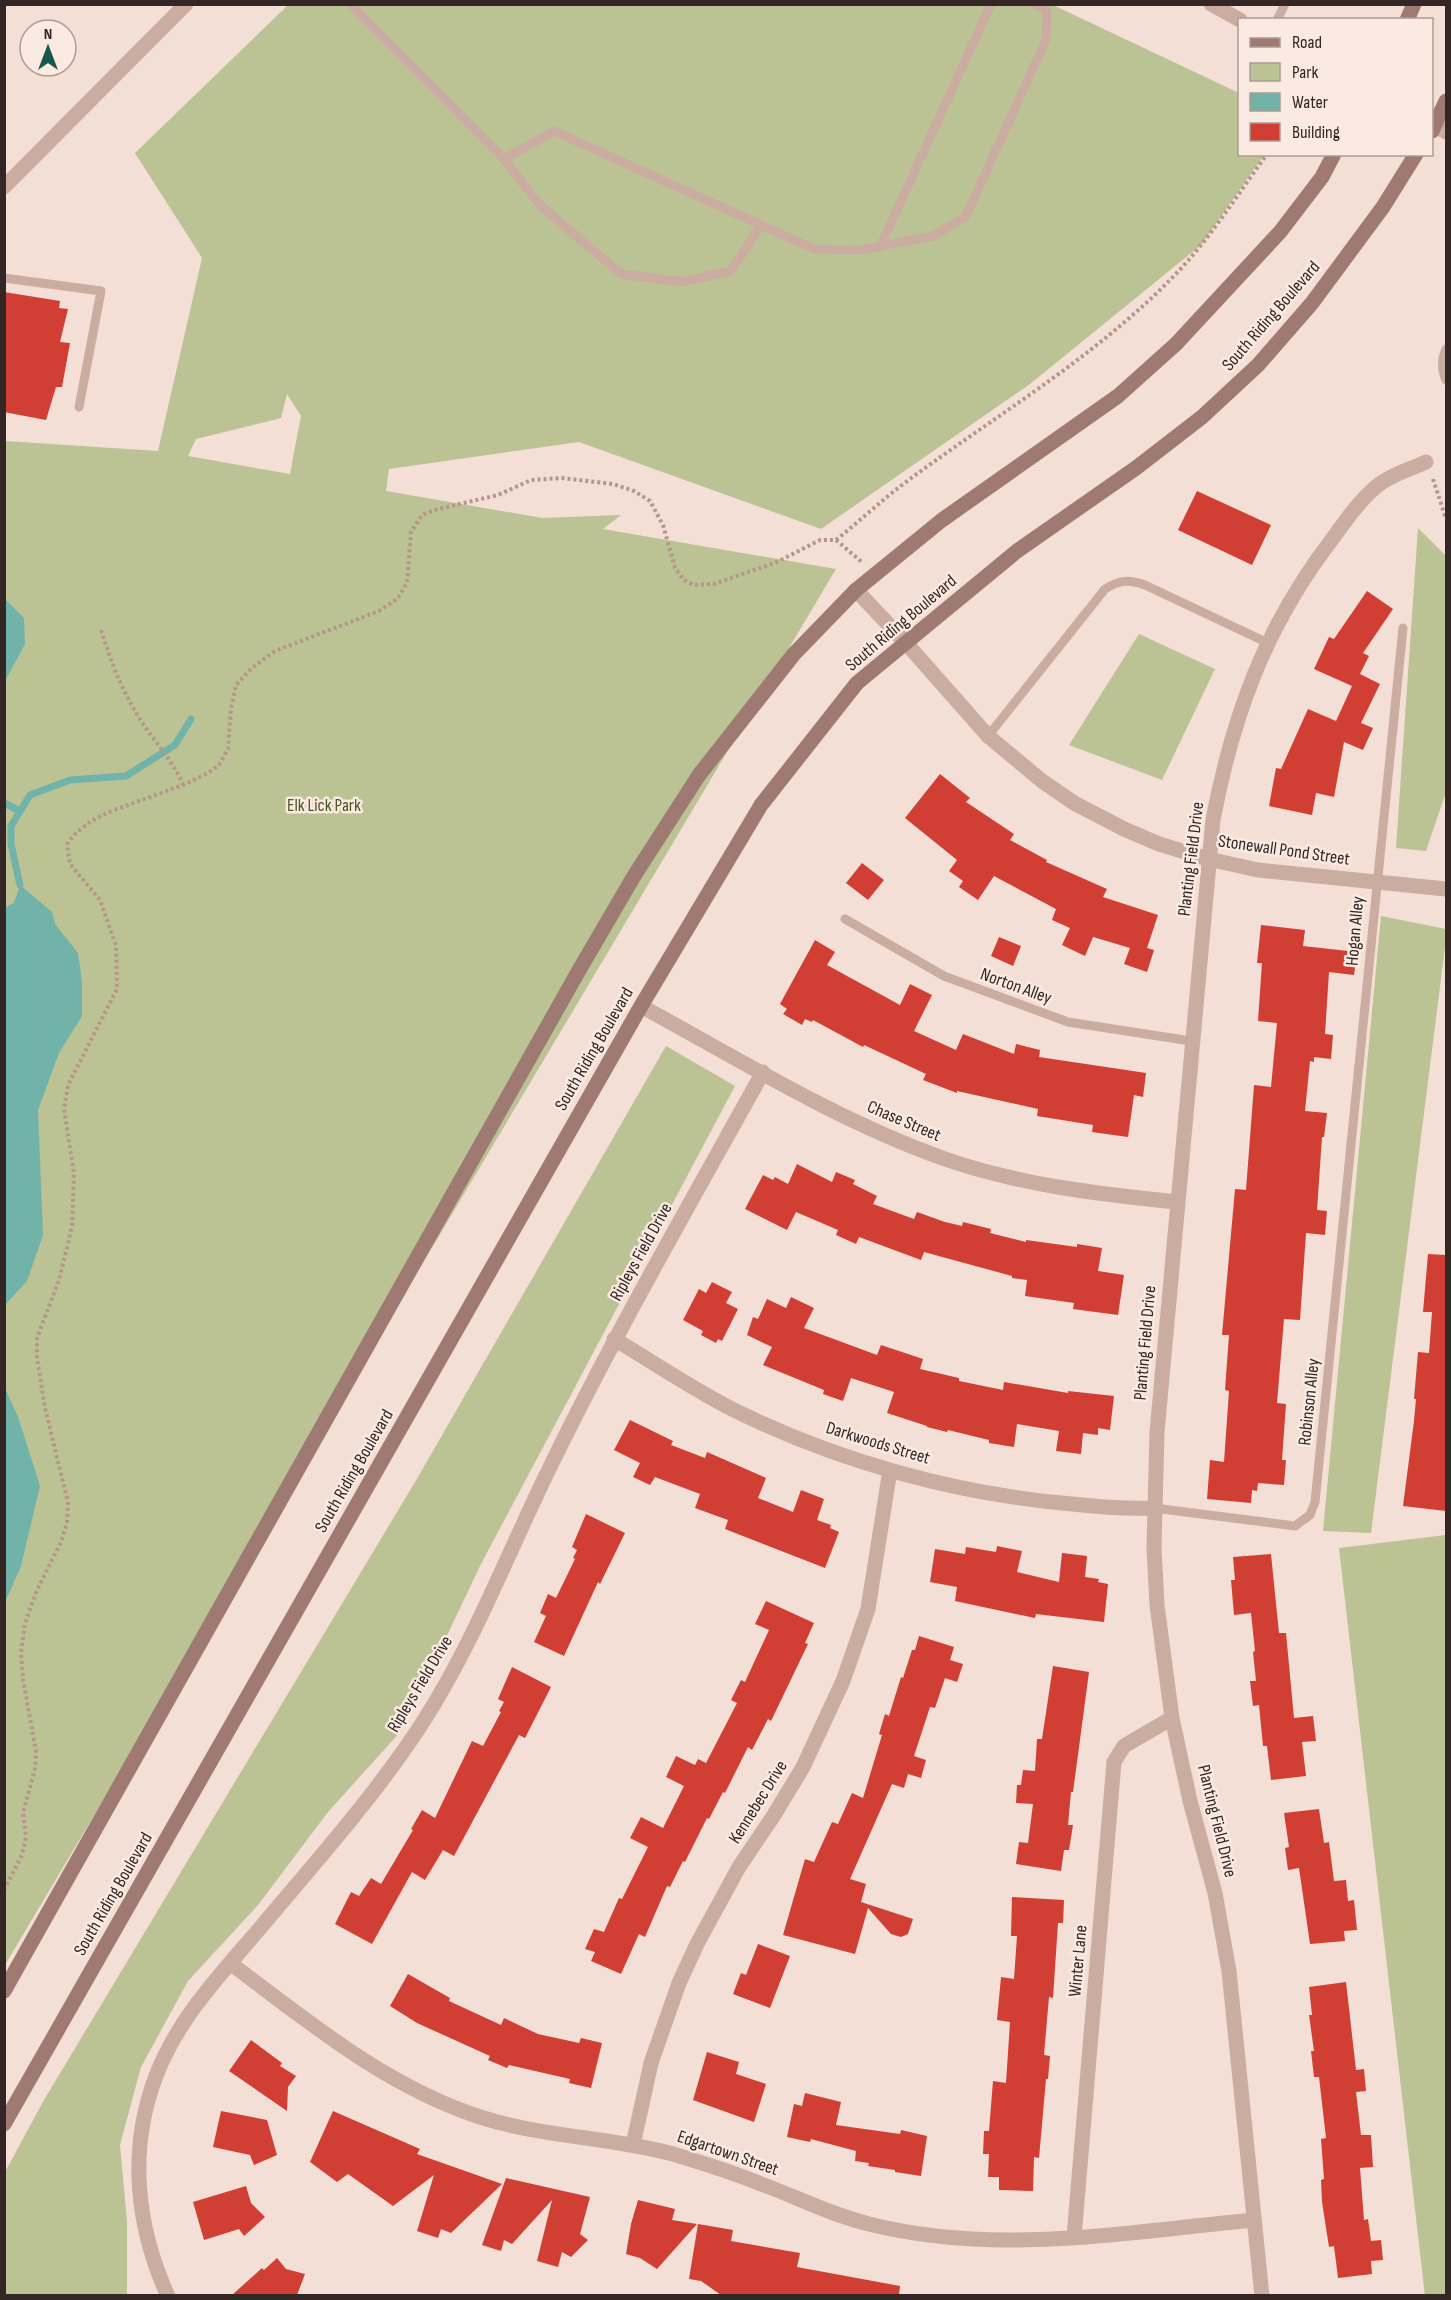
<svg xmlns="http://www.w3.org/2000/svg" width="1451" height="2300" font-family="'Sofia Sans Condensed',sans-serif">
  <rect width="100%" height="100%" fill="#f3dfd5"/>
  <path fill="#bbc294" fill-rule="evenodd" d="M288,5H1053L1239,93L1240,154L1264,155L1201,245L1030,384L821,529L579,442L389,469L386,491L542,518L621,515L603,529L836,569L5,1965V441L158,451L202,258L135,153ZM287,394L301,416L290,474L188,456L196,439L281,418Z
    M1418,528L1446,556V792L1426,851L1396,848Z
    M1139,634L1215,669L1162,780L1069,745Z
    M1381,916L1446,929V939L1371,1533L1323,1531Z
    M666,1046L735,1086L481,1564L402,1730L328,1812L258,1905L188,1981L141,2067L120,2145L127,2221V2295H5V2172L44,2100L418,1477Z
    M1446,1535V2295L1425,2296L1339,1548Z"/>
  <path fill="#71b2a9" d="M5,599L24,618L25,644L5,681Z
    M20,885L52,912L55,924L78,953L82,983V1016L59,1053L38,1110L43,1235L27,1281L5,1305L4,908L14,903Z
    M5,1388L18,1417L40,1486L21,1566L5,1602Z"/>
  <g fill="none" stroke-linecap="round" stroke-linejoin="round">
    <path stroke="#71b2a9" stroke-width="7" d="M4,803L20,811
      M20,885L11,844V826L30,795L70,780L126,776L175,745L191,719"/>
  </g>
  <path fill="#d13e34" d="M4,292L60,301L59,308L68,309L60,342L70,343L62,387H56L46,420L4,412Z
    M1197,491L1271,525L1252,565L1178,530Z
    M1367,591L1393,609L1363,653L1369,656L1360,674L1380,684L1361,723L1373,728L1363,750L1344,742L1334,797L1316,793L1312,815L1269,806L1276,768L1281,769L1308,709L1336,721L1352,686L1314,669L1329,637L1334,639Z
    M940,774L970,798L966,802L1014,834L1010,840L1047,860L1046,862L1107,889L1103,897L1158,915L1147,948L1154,950L1147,972L1124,964L1130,948L1093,937L1085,956L1062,945L1070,928L1052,920L1056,909L994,876L978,900L959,887L963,881L949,871L957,860L905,818Z
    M862,863L884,880L868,900L846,883Z
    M1261,925L1305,930L1303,946L1357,952L1354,975L1329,972L1325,1034L1333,1035L1331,1059L1314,1057V1062L1310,1061L1305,1111L1327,1113L1324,1137H1322L1317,1210L1327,1211L1325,1235L1306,1233L1300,1320L1284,1319L1277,1403L1286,1404L1282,1460H1286L1284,1485L1258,1483L1257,1491L1252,1490L1251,1503L1207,1499L1210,1460L1224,1462L1229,1391L1225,1390L1229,1335H1222L1235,1189L1246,1190L1254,1085L1271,1087L1277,1023L1258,1021L1262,963H1257Z
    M999,937L1021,946L1013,966L991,956Z
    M815,940L835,952L827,965L900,1005L910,984L932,995L914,1031L956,1050L963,1034L1014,1054L1016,1044L1040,1050L1039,1057L1146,1073L1143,1097L1134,1095L1128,1137L1092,1132L1093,1125L1037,1116L1038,1109L957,1091V1093L923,1080L926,1074L864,1045L863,1047L813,1020L812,1022L805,1019L802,1025L783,1014L787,1009L780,1004Z
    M797,1164L832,1182L836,1172L855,1180L853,1184L877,1196L873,1204L914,1219L917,1212L945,1222L962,1226L963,1222L991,1229L990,1233L1026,1242V1240L1077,1247V1244L1102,1248L1098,1271L1124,1275L1118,1315L1073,1309L1074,1303L1025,1296L1027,1280L1012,1278V1276L924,1252L921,1260L859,1237L856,1244L836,1235L838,1230L796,1212L787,1230L745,1209L763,1175L773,1180L775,1177L788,1184Z
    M1428,1254L1446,1255V1511L1403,1506L1414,1421L1416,1399H1414L1418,1352L1429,1353L1432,1312H1423Z
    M712,1282L732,1292L726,1303L738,1309L722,1341L718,1339L716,1343L701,1335L703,1331L683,1320L699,1289L706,1293Z
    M791,1297L814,1308L804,1328L877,1355L881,1345L923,1359L920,1369L959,1378V1381L1003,1390L1004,1382L1068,1393V1391L1114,1396L1110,1430L1098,1428V1435L1083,1433L1081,1454L1056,1451L1059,1431L1017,1424L1014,1447L989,1443V1440L948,1430L947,1432L927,1427V1426L887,1413L894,1392L851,1378L843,1401L823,1394L824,1390L763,1365L772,1347L747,1335L753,1317L758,1319L767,1299L786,1308Z
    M630,1420L673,1441L671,1445L705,1458L707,1452L766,1478L758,1498L793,1512L801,1490L824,1499L817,1520L831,1525L830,1528L839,1532L825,1568L725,1529L728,1520L695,1508L700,1494L655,1477L650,1485L633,1477L640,1463L614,1450Z
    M586,1514L625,1533L600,1584L598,1582L564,1656L534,1642L546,1616L540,1613L548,1594L556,1598L575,1559L573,1558L577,1550L572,1547Z
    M997,1546L1022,1551L1017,1572L1059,1582L1062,1553L1087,1556L1085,1577L1099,1579L1098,1582L1108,1584L1104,1622L1036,1614L1035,1618L955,1601L957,1587L930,1582L935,1549L965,1554L966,1547L996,1552Z
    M1271,1554L1279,1633H1286L1294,1718L1313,1716L1316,1741L1302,1742L1306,1776L1271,1780L1267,1746H1263L1259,1705L1253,1706L1250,1681H1256L1253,1652L1255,1651L1251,1613L1234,1615L1231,1580H1235L1233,1557Z
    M766,1601L814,1623L805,1643L808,1644L771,1721L768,1719L752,1750L748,1747L725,1793L723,1792L709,1819L707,1818L685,1862L683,1861L670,1887L667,1886L645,1937L639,1934L621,1974L591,1961L595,1952L585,1949L594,1929L604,1932L619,1898L622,1899L648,1847L630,1838L641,1817L663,1828L684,1786L666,1777L676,1756L695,1765L698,1759L706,1763L737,1703L731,1700L741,1680L745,1682L769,1630L755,1624Z
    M919,1636L954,1647L950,1660L963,1664L957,1682L945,1678L935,1708L930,1707L914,1756L926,1760L921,1778L908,1774L904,1788L892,1784L850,1879L866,1884L861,1902L913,1919L908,1934L901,1937L891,1934L868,1908L855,1954L783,1935L805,1859L814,1862L832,1822L838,1824L852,1793L863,1798L882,1735L879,1734L885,1714L889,1716L901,1677L903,1678L912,1650H915Z
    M1053,1666L1089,1672L1073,1792H1071L1068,1825H1073L1069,1850H1064L1061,1871L1016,1864L1019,1842L1028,1843L1033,1804L1016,1803L1017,1785H1021L1023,1770L1035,1771L1037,1739H1042Z
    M512,1667L551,1687L525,1738L519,1735L454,1856L443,1850L425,1880L412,1872L372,1944L335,1924L351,1892L359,1896L371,1878L381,1884L413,1830L411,1829L422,1810L435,1818L472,1741L483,1746L501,1712L499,1711L504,1702L498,1699Z
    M1319,1809L1324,1843L1329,1842L1334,1881L1346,1880L1348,1901L1354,1900L1357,1930L1344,1931L1345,1941L1310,1944L1299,1868L1288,1870L1285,1848L1289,1847L1284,1813Z
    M1012,1897L1064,1900L1063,1923H1058L1053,1998L1049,1997L1044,2055L1050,2056L1048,2079H1046L1039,2158L1034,2157L1033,2191L999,2190V2177H988L989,2154H983L984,2131H989L993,2081L1006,2083L1010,2022L997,2020L1001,1977L1014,1979L1017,1936H1011Z
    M758,1944L790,1956L770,2008L733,1994L741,1973L746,1975Z
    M408,1974L450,1998L449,2001L501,2025L504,2018L538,2034L579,2043L581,2038L602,2043L591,2088L569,2083L570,2079L509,2065L507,2068L488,2060L490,2056L417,2023L390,2006Z
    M1346,1982L1356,2070L1364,2069L1366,2091L1356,2092L1361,2135H1371L1373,2167L1360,2168L1364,2220L1368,2219L1371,2241L1381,2240L1383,2260L1371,2261L1372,2274L1338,2278L1334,2246L1329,2247L1322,2202L1321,2180L1324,2179L1321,2139L1326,2138L1319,2077H1314L1311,2051H1314L1309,2015H1312L1309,1987Z
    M251,2040L282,2063L280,2066L296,2076L288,2087L287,2111L229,2071Z
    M707,2052L739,2062L736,2074L766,2084L754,2122L693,2100Z
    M805,2093L841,2102L836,2125L900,2134L901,2130L927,2136L921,2176L895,2172V2170L868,2166L869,2163L855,2161L856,2151L811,2139L810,2142L787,2137L794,2104L802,2106Z
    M221,2111L267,2120L277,2155L254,2165L250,2155L213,2147Z
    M333,2111L420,2149L417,2154L502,2184L451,2233L441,2229L438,2238L417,2231L434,2175L393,2206L348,2174L337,2182L310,2162Z
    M506,2178L590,2197L580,2234L588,2240L571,2257L562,2252L558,2267L537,2261L552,2200L512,2244L504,2240L501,2251L482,2245Z
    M246,2186L251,2203L265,2217L244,2236L239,2229L204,2240L193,2202Z
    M638,2200L675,2209L672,2220L697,2224L657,2269L640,2258L626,2254L631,2224Z
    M698,2224L733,2230L731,2241L800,2253L797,2267L900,2286L899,2295H721L701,2281L689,2279Z
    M277,2258L286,2269L305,2274L297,2295H232L262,2268L264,2270Z"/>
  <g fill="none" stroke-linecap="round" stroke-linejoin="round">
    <path stroke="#b7968a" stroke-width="4" stroke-dasharray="3 3" stroke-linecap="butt" d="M1433,479L1446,519
      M836,540L863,563
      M101,630C111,662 122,691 140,719C154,742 173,760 183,785
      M4,1890L22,1855L26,1837L23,1813L35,1769L36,1752L23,1679L21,1653L25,1623L37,1590L61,1542L67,1523L68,1503L45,1408L37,1358V1338L59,1280L72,1227L74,1174L64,1109L68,1085L117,989L116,946L100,900L70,864L67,844L76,833L91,821L109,812L183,785L208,773L219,765L228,749L231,709L236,685L252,668L275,651L379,611L398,598L407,583L411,532L422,515L434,510L498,495L531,480L562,478L613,484L634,491L650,501L663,525L675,568L684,580L694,585L714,584L777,562L820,540H836C861,520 884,498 910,479C997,415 1093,358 1170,280C1207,243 1236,197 1267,154"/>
    <path stroke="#cbaca0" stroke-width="9" d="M350,4L504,159L554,131L814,249L860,250L933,236L966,216L1046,40L1047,11L1035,4
      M1277,20L1285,4
      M504,159L540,205L621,274L682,282L731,271L761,225
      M880,247L991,4
      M4,278L101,291L79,407
      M1446,349C1441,360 1441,369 1446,380
      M988,736L1105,589C1120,580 1128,579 1145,585L1268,643
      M845,919L944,976L1068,1022L1191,1041
      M1154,1508L1295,1526L1310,1515L1315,1502L1403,628"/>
    <path stroke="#cbaca0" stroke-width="15" d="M1211,4L1240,20
      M1432,124L1446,132
      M4,187L186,4
      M856,590L906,643L988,736L1042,781L1074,803L1124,829L1159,844L1208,859L1258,870L1446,889
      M641,1006C740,1060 838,1121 945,1159C1020,1185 1098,1194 1177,1202
      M614,1339C653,1362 691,1388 732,1409C836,1461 955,1494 1072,1504C1099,1507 1126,1509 1154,1508
      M230,1963C309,2022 385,2086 480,2117C542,2137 610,2137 673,2154C703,2163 732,2172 761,2184C797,2197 831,2215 869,2224C996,2256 1126,2232 1254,2220
      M633,2145L651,2063L679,1983L697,1944L739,1867L774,1815L803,1767L843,1681L868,1609L890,1470
      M1074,2237L1114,1762L1124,1746L1172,1718
      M168,2296C136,2226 128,2149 156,2076C178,2018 221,1974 261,1927C317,1860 375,1796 423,1722C475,1641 509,1550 552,1463C617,1330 691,1202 763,1072
      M1262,2296L1229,1971L1215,1893L1190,1801L1172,1718L1157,1605L1154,1548L1157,1432L1213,820C1233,714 1266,625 1333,538C1346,520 1360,500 1377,486C1390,475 1411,469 1426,462"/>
    <path stroke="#9f7a72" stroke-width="15" d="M1407,20L1414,4
      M1432,131L1446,101
      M4,1991L578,972L634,876L699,775L794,654L856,590L942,520L1118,396L1176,344L1280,232L1322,177L1334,154
      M4,2124L641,1006L761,805L857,683L1017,551L1136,468L1202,417L1258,365L1312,303L1383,207L1416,154"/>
  </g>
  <g text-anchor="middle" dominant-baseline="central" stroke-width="5" stroke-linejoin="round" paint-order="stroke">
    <g font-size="18" fill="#342624" stroke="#faeae1">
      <text transform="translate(1271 316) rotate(-49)">South Riding Boulevard</text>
      <text transform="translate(901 623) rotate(-40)">South Riding Boulevard</text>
      <text transform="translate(1284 850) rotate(8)">Stonewall Pond Street</text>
      <text transform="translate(1191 859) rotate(-83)">Planting Field Drive</text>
      <text transform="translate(1355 931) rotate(-85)">Hogan Alley</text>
      <text transform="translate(1016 986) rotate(20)">Norton Alley</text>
      <text transform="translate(594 1049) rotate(-60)">South Riding Boulevard</text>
      <text transform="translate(904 1121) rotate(23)">Chase Street</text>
      <text transform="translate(641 1252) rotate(-61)">Ripleys Field Drive</text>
      <text transform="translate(1145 1343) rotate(-85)">Planting Field Drive</text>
      <text transform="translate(1309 1402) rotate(-84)">Robinson Alley</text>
      <text transform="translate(878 1443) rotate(17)">Darkwoods Street</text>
      <text transform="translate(354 1471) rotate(-60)">South Riding Boulevard</text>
      <text transform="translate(420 1684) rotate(-59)">Ripleys Field Drive</text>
      <text transform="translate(758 1802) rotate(-58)">Kennebec Drive</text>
      <text transform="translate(1217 1821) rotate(76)">Planting Field Drive</text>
      <text transform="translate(113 1894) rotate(-60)">South Riding Boulevard</text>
      <text transform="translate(1078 1961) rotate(-85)">Winter Lane</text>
      <text transform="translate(728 2153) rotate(19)">Edgartown Street</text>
    </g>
    <g font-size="18" fill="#4c5526" stroke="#faeae1">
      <text x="324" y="805">Elk Lick Park</text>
    </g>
  </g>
  <rect width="1451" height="2300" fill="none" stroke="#342624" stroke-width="12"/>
  <rect x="1238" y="18" width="195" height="138" fill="#faeae1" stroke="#ab9c95" stroke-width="1.5"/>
  <rect x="1250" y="38" width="30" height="9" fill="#9f7a72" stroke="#ab9c95" stroke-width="1.5"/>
  <text x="1292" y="48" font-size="18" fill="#342624">Road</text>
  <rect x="1250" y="63" width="30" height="18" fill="#bbc294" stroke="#ab9c95" stroke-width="1.5"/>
  <text x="1292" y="78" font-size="18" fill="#342624">Park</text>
  <rect x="1250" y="93" width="30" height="18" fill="#71b2a9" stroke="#ab9c95" stroke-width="1.5"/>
  <text x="1292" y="108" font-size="18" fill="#342624">Water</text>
  <rect x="1250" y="123" width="30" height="18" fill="#d13e34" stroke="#ab9c95" stroke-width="1.5"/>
  <text x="1292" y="138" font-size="18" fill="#342624">Building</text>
  <g transform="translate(48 48)"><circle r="28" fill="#faeae1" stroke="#ab9c95" stroke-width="1.5"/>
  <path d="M0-4.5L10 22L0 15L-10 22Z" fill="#175951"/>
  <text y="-9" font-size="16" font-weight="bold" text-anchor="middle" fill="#342624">N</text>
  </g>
</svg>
